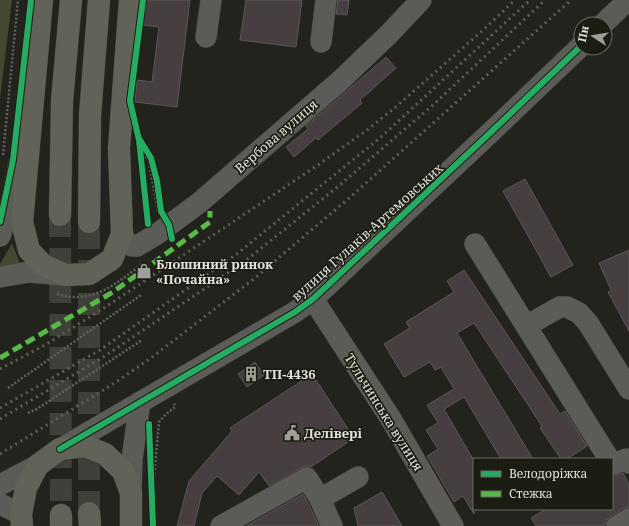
<svg xmlns="http://www.w3.org/2000/svg" width="629" height="526" font-family="'Noto Serif',serif">
  <rect width="100%" height="100%" fill="#23231e"/>
  <path fill="#45472e" d="M0,0H12L0,99Z
    M12,243L21,266L0,269V264Z"/>
  <path fill="#473e41" stroke="#5a5757" d="M147,0H190L177,107L135,102L137,80L152,82L159,27L143,25Z
    M246,0H302L296,47L240,40Z
    M338,0H349L347,15L336,14Z
    M386,57L396,68L360,100L362,103L318,140L316,138L294,157L286,147L308,129L306,126Z
    M525,179L573,265L551,277L503,191Z
    M629,250V331L608,292L611,290L599,263Z
    M464,270L560,414L565,411L587,446L567,459H561L540,428L542,426L474,323L457,333L533,459H501L464,397L444,409L474,461V514L463,496L454,502L427,456L438,449L426,430L438,423L427,405L454,389L441,367L435,370L430,362L404,377L384,344L410,328L406,322L454,292L447,281Z
    M255,362L264,375L247,387L238,374Z
    M312,374L354,438L311,467L307,466L301,468L269,486L259,472L239,495L217,476L202,493L194,526H177L189,481L232,431L230,428Z
    M623,473L629,484V507L623,509L611,516L607,520L605,525L603,526H536L531,518L546,509H612V476Z
    M382,492L402,526H358L354,508Z
    M303,494L309,505L319,526H246Z"/>
  <g fill="none" stroke-linecap="round" stroke-linejoin="round">
    <path stroke="#40403a" stroke-width="22" stroke-dasharray="22 11" stroke-linecap="butt" d="M60,215L61,515
      M89,513V222"/>
    <defs>
      <path id="minor" d="M603,24L628,0
        M206,37L211,0
        M321,42L326,0
        M122,234L127,243L132,246H137L157,234L199,203L341,80L389,34L421,0
        M0,236L12,200L19,163
        M475,244L609,459
        M0,277L29,272L63,275
        M313,299L391,419L453,526
        M526,326L560,307H567L579,313L588,323L629,389
        M60,449L295,312L313,299L491,132L581,46
        M612,463L613,464L627,459L629,463
        M0,485L38,465
        M131,493L132,459L140,402
        M0,504L21,514
        M221,526L307,478L320,499
        M332,526L320,499L358,477
        M617,526L629,519"/>
      <path id="major" d="M42,0L22,222L29,250L43,265L66,275L89,274L112,259L122,234L119,148L130,0
        M60,215L62,101L71,0
        M89,222L90,115L99,0
        M89,513L90,526
        M61,515V526
        M22,526L21,514L26,488L38,465L60,449L85,446L105,454L123,471L131,493V526"/>
    </defs>
    <use href="#minor" stroke="#3f3f3a" stroke-width="22"/>
    <use href="#major" stroke="#3f3f3a" stroke-width="23"/>
    <path stroke="#62625f" stroke-width="2.5" stroke-dasharray="2 2" stroke-linecap="butt" d="M139,151L143,167L147,219
      M3,155L18,0
      M141,158L148,157L158,212
      M57,294C92,305 116,284 142,264
      M8,388L141,295
      M28,413L37,409L142,340
      M152,498L159,422L165,415L175,407L174,402
      M151,510L152,499"/>
    <use href="#minor" stroke="#5b5c57" stroke-width="21"/>
    <use href="#major" stroke="#616358" stroke-width="22"/>
    <path stroke="#5d5d5a" stroke-width="3" stroke-dasharray="2 4" stroke-linecap="butt" d="M0,369L45,345L104,308L315,167L367,130L398,105L482,31L515,0
      M0,408L100,350L238,253L381,137L530,0
      M0,419L105,356L244,262L341,184L433,105L545,0
      M0,454L113,384L151,358L255,278L348,199L571,0"/>
    <path stroke="#58b947" stroke-width="5" stroke-dasharray="10 5" stroke-linecap="butt" d="M0,358L113,292L210,222V211"/>
    <defs>
      <path id="cycleway" d="M143,0L130,101L139,140L148,224
        M140,140L151,158L157,181L161,211L169,225L172,239
        M0,222L13,160L31,0
        M149,424L153,526
        M60,449L295,312L313,299L491,132L581,46"/>
    </defs>
    <use href="#cycleway" stroke="#1b1c12" stroke-width="8"/>
    <use href="#cycleway" stroke="#26ab63" stroke-width="6"/>
  </g>
  <defs>
    <symbol id="shop-bare" viewBox="-9 -9 18 18"><path d="M-5-2.5h2.3a2.7 3.5 0 0 1 5.4 0H5L5.5 6h-11ZM-1.5-2.5h3a1.5 2.3 0 0 0-3 0Z" fill="#9e9f99" stroke="#1b1c12" stroke-width="2.5" paint-order="stroke"/></symbol>
    <symbol id="building-bare" viewBox="-9 -9 18 18"><path d="M-4-6H4V6H1V3H-1V6H-4ZM-2.5-4.3h1.7v1.8h-1.7ZM.8-4.3h1.7v1.8H.8ZM-2.5-1h1.7V.8h-1.7ZM.8-1h1.7V.8H.8Z" fill="#9e9f99" stroke="#1b1c12" stroke-width="2.5" paint-order="stroke"/></symbol>
    <symbol id="civic-bare" viewBox="-9 -9 18 18"><path d="M-.6-6.5H3V-4.5H.6V-3L4-1V1h2V6H-6V1h2V-1L-.6-3ZM-1.2 2.5V6h2.4V2.5Z" fill="#9e9f99" stroke="#1b1c12" stroke-width="2.5" paint-order="stroke"/></symbol>
  </defs>
  <g fill-rule="evenodd">
    <use href="#shop-bare" x="133" y="260" width="22" height="22"/>
    <use href="#building-bare" x="240" y="363" width="22" height="22"/>
    <use href="#civic-bare" x="281" y="422" width="22" height="22"/>
  </g>
  <g text-anchor="middle" dominant-baseline="central" stroke-width="3.5" stroke-linejoin="round" paint-order="stroke">
    <g font-size="13" fill="#e1e2db" stroke="#1b1c12">
      <text transform="translate(276 136) rotate(-41)">Вербова вулиця</text>
      <text transform="translate(367 232) rotate(-42)">вулиця Гулаків-Артемовських</text>
      <text transform="translate(384 412) rotate(58)">Тульчинська вулиця</text>
    </g>
    <g font-size="13" font-weight="bold" fill="#e1e2db" stroke="#1b1c12" text-anchor="start">
      <text x="156" y="264">Блошиний ринок<tspan x="156" dy="15">«Почайна»</tspan></text>
      <text x="263" y="374">ТП-4436</text>
      <text x="304" y="433">Делівері</text>
    </g>
  </g>
  <rect x="473" y="458" width="140" height="52" fill="#1b1c12" stroke="#6a6b62"/>
  <rect x="481" y="471" width="20" height="6" fill="#26ab63" stroke="#6a6b62"/>
  <text x="509" y="478" font-size="12" fill="#e1e2db">Велодоріжка</text>
  <rect x="481" y="491" width="20" height="6" fill="#58b947" stroke="#6a6b62"/>
  <text x="509" y="498" font-size="12" fill="#e1e2db">Стежка</text>
  <g transform="translate(593 36) rotate(282)"><circle r="19" fill="#1b1c12" stroke="#6a6b62"/>
  <path d="M0-3L7 15L0 10L-7 15Z" fill="#9e9f99"/>
  <text y="-6" font-size="11" font-weight="bold" text-anchor="middle" fill="#e1e2db">Пн</text>
  </g>
</svg>
